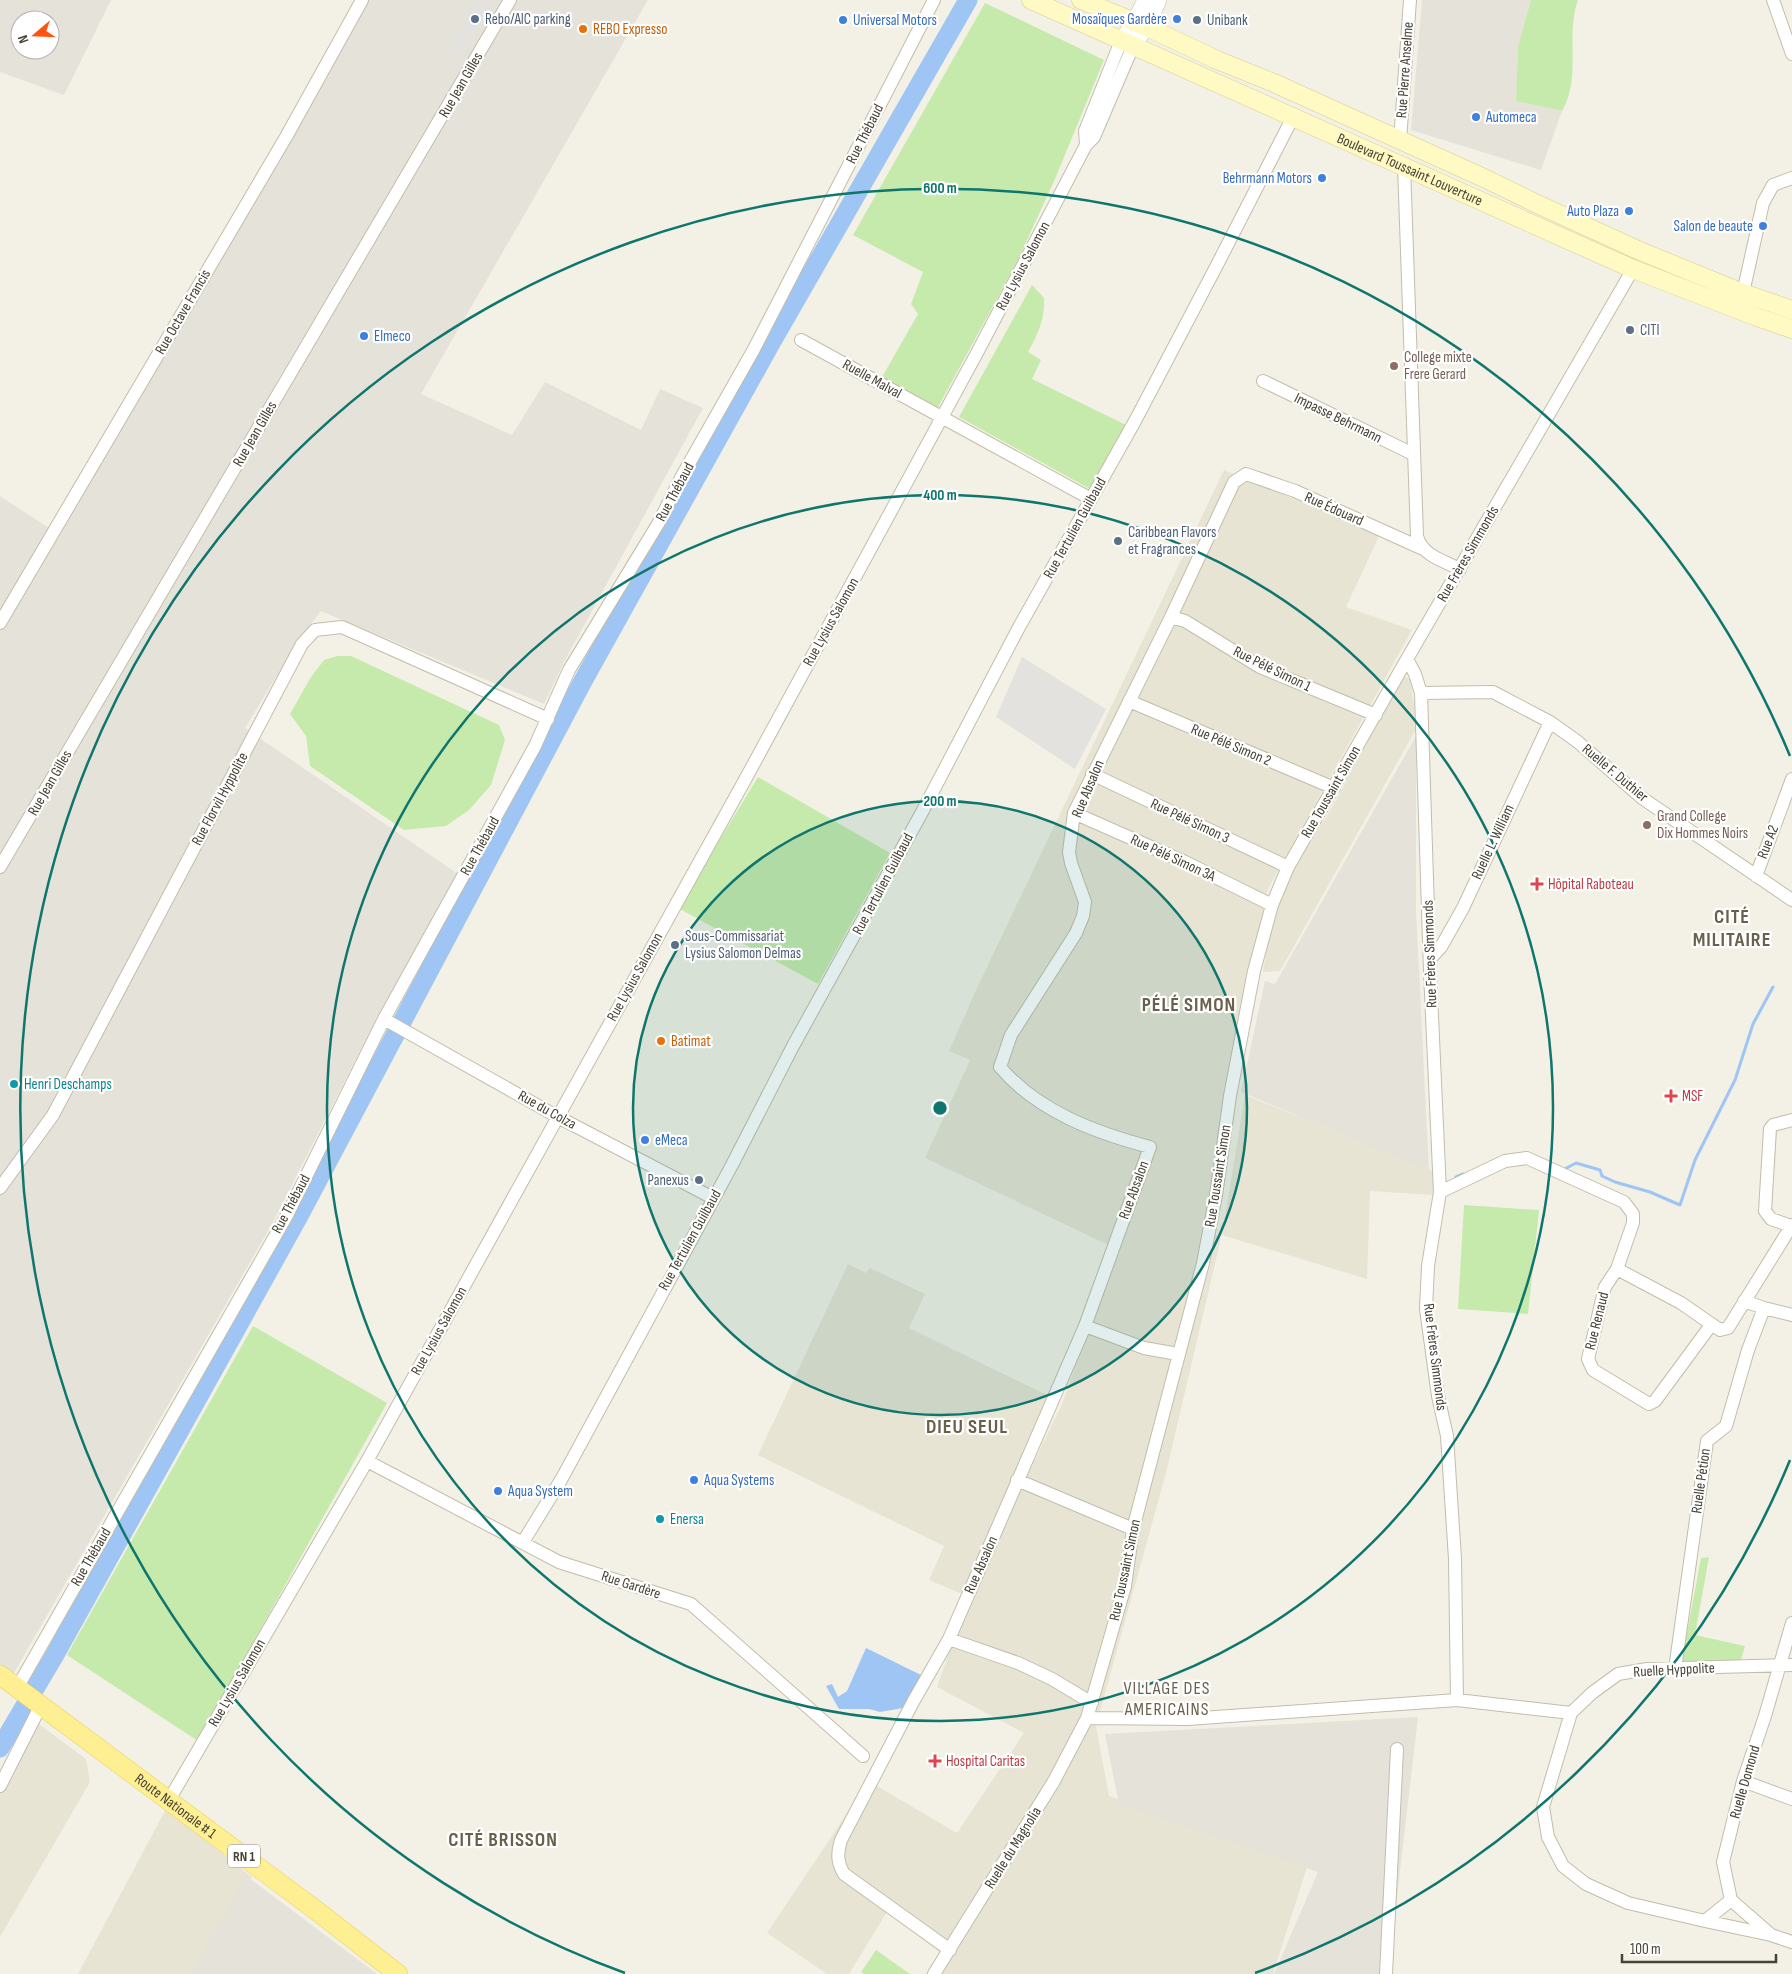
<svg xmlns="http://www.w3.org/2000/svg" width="1792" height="1974" font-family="'Sofia Sans Condensed',sans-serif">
  <rect width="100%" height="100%" fill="#f3f1e5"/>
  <path fill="#e8e4d3" d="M1224,470L1380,534L1346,607L1412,630L1268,889L1251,967L1206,1230L1221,1238L1166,1473L1096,1726L1109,1796L1308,1864L1273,1974H931L943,1955L887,1912L849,1974H827L767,1933L848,1812L858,1819L877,1786L957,1833L1024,1733L937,1687L968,1598L1062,1404L1117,1249L925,1158L970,1060L949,1051L977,988Z
    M1403,676L1410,679L1414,705L1415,731L1280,971L1263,972L1269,934L1282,895L1296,862L1310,843L1333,806Z
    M1245,1095L1433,1171V1195L1370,1191L1367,1279L1222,1235Z
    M848,1264L866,1273L870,1268L925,1294L909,1328L1049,1396L962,1594L929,1580L944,1546L758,1455Z
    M36,1722L86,1759L90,1782L0,1937V1793Z
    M166,1809L252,1877L192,1974H78Z"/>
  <path fill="#e5e2da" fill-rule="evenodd" d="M0,0H111L64,95L0,72ZM20,20H50V50H20Z
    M368,0H648L421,394L512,435L545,382L641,430L660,389L703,408L564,662L544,704L321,611L298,641L245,728L458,874L384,1004L272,1224L11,1678L0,1667V496L58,534Z
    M1422,0H1531L1518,46L1516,101L1562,111L1541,170L1411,130Z
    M1416,736V911L1429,1171L1241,1092L1265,981L1275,984Z
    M1418,1717L1388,1974H1274L1318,1872L1119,1804L1105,1734Z
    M245,1875L377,1974H191Z"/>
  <path fill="#c6eaac" d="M1531,0H1578C1565,36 1582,77 1562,111L1516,101L1518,46Z
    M985,3L1104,60L1055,179L1017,262L937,409L882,377L918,314L911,304L923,272L853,235Z
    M1032,285L1044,298C1045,319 1038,334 1028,352L1041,360L1032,379L1126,425L1090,489L959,417Z
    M337,656H351L499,725L505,740L491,785L469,810L446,826L404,830L310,766L306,736L290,714L311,677L324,660Z
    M758,777L890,853L818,984L678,908Z
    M1464,1205L1539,1210L1528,1314L1458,1309Z
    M253,1326L387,1403L198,1741L67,1655Z
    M1709,1557L1695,1635L1745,1646L1740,1663L1681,1665L1701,1558Z
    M876,1950L910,1974H864L861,1972Z"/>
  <path fill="#e4e2de" d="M475,0H490L491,9L479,31L475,30L461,55L449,47Z
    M1022,657L1106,709L1075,769L996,717Z"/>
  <path fill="#9ec5f3" d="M866,1648L921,1675L909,1707L880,1712L869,1709H839L826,1686L832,1684L838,1697L847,1691Z"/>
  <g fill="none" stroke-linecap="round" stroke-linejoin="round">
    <path stroke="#9ec5f3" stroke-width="3" d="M1563,1170L1576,1163L1600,1170L1602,1176L1615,1182L1650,1192L1680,1205L1695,1160L1735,1080L1753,1024L1773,987
      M1456,1177L1463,1174"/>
    <path stroke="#9ec5f3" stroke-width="19" d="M0,1748L56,1653L299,1216L583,681L770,345L968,0"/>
    <defs>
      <path id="minor" d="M1773,0L1792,54
        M1400,141L1410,0
        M1086,145L1085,131L1121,41
        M1404,166L1417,536C1422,556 1444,561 1460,569
        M1743,293L1763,203L1773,185L1792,178
        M801,340L1091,499
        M1263,381L1413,454
        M1171,617L1185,621L1260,667L1376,715
        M0,623L286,137L362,0
        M1421,693L1493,692L1550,722L1578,742L1642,798L1792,900
        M1129,701L1334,788
        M1092,774L1288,867
        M1074,813L1185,862L1272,905
        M0,867L510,0
        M1756,876L1792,779
        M1430,959L1441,947L1463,908L1550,722
        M384,1019L558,1117L713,1198
        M0,1188L53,1115L302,644L315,630L342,627L548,719
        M1440,1192L1505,1161L1527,1158L1624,1202L1633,1214V1223L1617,1269L1605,1287L1588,1359L1593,1370L1649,1404L1655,1401L1711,1325
        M1791,1226L1771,1219L1765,1211L1770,1129L1773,1125L1792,1120
        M1617,1269L1681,1303L1720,1330L1728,1328L1792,1225
        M1744,1301L1764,1308L1792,1315
        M1085,1326L1144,1348L1178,1354
        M367,1461L559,1562L691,1604L863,1756
        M1017,1480L1133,1529
        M523,1542L561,1480L732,1165L793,1046L921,814L1018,629L1135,421L1216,267L1293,117
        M949,1639L1018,1663L1052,1679L1092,1703
        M1675,1669L1707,1441L1726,1426L1748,1350L1764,1308
        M17,1688L286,1217L384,1019L535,746L569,670L658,524L682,476L754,349L934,0
        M1457,1700L1455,1559L1447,1436L1438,1396L1426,1309L1428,1266L1440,1192L1430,972L1421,693L1415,674L1407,659L1633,269
        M1571,1713L1543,1807L1548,1837L1563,1866L1586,1884L1628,1903L1705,1921L1771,1935L1792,1942
        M1571,1713L1592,1693L1618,1674L1647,1669L1792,1665
        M1087,1718L1188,1719L1457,1700L1571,1713
        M1743,1781L1792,1799
        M0,1786L41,1705
        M169,1800L367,1461L746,778L978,351L1086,145L1094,137L1133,46
        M1705,1921L1731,1900
        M1770,1934L1731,1900L1723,1862L1743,1781L1765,1716L1792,1623
        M950,1950L844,1874C837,1862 837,1854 841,1840L913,1702L949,1639L1085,1326L1150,1147C1096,1133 1037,1111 1000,1067L1011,1035L1076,933L1083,916L1085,902L1071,863L1069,852L1074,813L1171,617L1234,482L1246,474L1295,491L1421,548
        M934,1974L1054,1781L1087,1718L1125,1586L1133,1529L1203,1263L1216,1195L1230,1096L1254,971L1272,905L1288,867L1407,659
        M1386,1974L1397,1749"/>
      <path id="tertiary" d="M1121,41L1134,22L1145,0
        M1133,46L1147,27L1159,0"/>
      <g id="secondary">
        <path id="s1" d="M1031,0L1633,269L1757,317L1792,329"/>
        <path d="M1081,0L1147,27L1217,60L1274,83L1486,179L1535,203L1640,251L1743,293L1792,310"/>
      </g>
      <g id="primary">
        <path id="s2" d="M0,1675L317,1911L398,1974"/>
      </g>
    </defs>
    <use href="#minor" stroke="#c2bdaa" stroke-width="14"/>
    <use href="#tertiary" stroke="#c2bdaa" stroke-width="16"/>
    <use href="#secondary" stroke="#d6cd93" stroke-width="19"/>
    <use href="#primary" stroke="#e9d25e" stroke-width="20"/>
    <use href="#minor" stroke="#fff" stroke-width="12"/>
    <use href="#tertiary" stroke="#fff" stroke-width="15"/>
    <use href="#secondary" stroke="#fff9c4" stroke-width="18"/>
    <use href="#primary" stroke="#ffef93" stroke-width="19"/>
  </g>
  <circle cx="940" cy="1108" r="307" fill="#0f766e" fill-opacity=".12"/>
  <g fill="none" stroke="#0f766e" stroke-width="2.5">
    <circle cx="940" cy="1108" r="307"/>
    <circle cx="940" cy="1108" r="613"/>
    <path d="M1790 1460A920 920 0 0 1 1255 1973M625 1973A920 920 0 1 1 1790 756"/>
  </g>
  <g fill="#5c6f8a" stroke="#fff" stroke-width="2">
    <circle cx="475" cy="19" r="5"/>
    <circle cx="1197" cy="20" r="5"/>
    <circle cx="1630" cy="330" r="5"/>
    <circle cx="1118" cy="541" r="5"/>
    <circle cx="675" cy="945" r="5"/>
    <circle cx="699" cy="1180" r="5"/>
  </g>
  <g fill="#3f7fe0" stroke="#fff" stroke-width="2">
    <circle cx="1177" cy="19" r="5"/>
    <circle cx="843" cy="20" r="5"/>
    <circle cx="1476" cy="117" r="5"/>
    <circle cx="1322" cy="178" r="5"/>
    <circle cx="1629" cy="211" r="5"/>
    <circle cx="1763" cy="226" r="5"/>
    <circle cx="364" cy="336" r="5"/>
    <circle cx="645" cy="1140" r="5"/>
    <circle cx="694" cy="1480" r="5"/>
    <circle cx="498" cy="1491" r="5"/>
  </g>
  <g fill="#e8710a" stroke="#fff" stroke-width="2">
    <circle cx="583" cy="29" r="5"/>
    <circle cx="661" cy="1041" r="5"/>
  </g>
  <g fill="#8d6e63" stroke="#fff" stroke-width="2">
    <circle cx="1394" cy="366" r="5"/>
    <circle cx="1647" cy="825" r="5"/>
  </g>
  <g fill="#e0444e" stroke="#fff" stroke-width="2">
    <path d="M1534.5 876.5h5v5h5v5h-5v5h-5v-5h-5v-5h5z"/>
    <path d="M1668.5 1088.5h5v5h5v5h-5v5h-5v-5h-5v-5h5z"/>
    <path d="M932.5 1753.5h5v5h5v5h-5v5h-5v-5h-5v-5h5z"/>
  </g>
  <g fill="#0f9aa8" stroke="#fff" stroke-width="2">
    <circle cx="14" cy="1084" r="5"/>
    <circle cx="660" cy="1519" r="5"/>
  </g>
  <g text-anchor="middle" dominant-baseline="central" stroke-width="4.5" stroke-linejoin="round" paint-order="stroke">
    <rect fill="#fff" stroke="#7e7b71" stroke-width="1" x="228" y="1844.5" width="32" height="23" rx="4"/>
    <g font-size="14" font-weight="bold" fill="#464234">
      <text x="244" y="1856">RN 1</text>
    </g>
    <g font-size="15" fill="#4e5e75" stroke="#fff" text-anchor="start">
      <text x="485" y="19">Rebo/AIC parking</text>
      <text x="1207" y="20">Unibank</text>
      <text x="1640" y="330">CITI</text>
      <text x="1128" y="532">Caribbean Flavors<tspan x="1128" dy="17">et Fragrances</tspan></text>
      <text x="685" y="936">Sous-Commissariat<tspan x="685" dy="17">Lysius Salomon Delmas</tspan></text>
      <text x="689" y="1180" text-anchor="end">Panexus</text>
    </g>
    <g font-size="15" fill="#366cbe" stroke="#fff" text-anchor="start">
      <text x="1167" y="19" text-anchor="end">Mosaïques Gardère</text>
      <text x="853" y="20">Universal Motors</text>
      <text x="1486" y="117">Automeca</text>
      <text x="1312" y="178" text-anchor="end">Behrmann Motors</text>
      <text x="1619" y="211" text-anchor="end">Auto Plaza</text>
      <text x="1753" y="226" text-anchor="end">Salon de beaute</text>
      <text x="374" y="336">Elmeco</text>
      <text x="655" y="1140">eMeca</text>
      <text x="704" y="1480">Aqua Systems</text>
      <text x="508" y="1491">Aqua System</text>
    </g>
    <g font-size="15" fill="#c56008" stroke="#fff" text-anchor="start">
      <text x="593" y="29">REBO Expresso</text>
      <text x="671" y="1041">Batimat</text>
    </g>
    <g font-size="15" fill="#464234" stroke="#fff">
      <text transform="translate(1405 70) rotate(-86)">Rue Pierre Anselme</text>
      <text transform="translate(461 85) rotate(-60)">Rue Jean Gilles</text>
      <text transform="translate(865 134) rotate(-63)">Rue Thébaud</text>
      <text stroke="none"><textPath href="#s1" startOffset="415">Boulevard Toussaint Louverture</textPath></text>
      <text transform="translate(1023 266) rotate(-62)">Rue Lysius Salomon</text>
      <text transform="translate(183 312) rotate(-60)">Rue Octave Francis</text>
      <text transform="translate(872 379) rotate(29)">Ruelle Malval</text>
      <text transform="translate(1338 418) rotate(26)">Impasse Behrmann</text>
      <text transform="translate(255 434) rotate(-60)">Rue Jean Gilles</text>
      <text transform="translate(675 492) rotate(-62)">Rue Thébaud</text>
      <text transform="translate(1334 509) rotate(24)">Rue Édouard</text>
      <text transform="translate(1075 528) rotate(-61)">Rue Tertulien Guilbaud</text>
      <text transform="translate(1468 554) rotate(-60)">Rue Frères Simmonds</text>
      <text transform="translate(831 622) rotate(-61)">Rue Lysius Salomon</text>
      <text transform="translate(1272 669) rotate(26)">Rue Pélé Simon 1</text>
      <text transform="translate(1231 745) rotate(23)">Rue Pélé Simon 2</text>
      <text transform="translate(1615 773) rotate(40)">Ruelle F. Duthier</text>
      <text transform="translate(50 783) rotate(-60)">Rue Jean Gilles</text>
      <text transform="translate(1088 789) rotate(-67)">Rue Absalon</text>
      <text transform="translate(1331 792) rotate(-60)">Rue Toussaint Simon</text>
      <text transform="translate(220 799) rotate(-62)">Rue Florvil Hyppolite</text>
      <text transform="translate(1190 821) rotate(25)">Rue Pélé Simon 3</text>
      <text transform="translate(1493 842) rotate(-65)">Ruelle L. William</text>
      <text transform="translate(1768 842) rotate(-69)">Rue A2</text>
      <text transform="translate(480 846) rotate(-61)">Rue Thébaud</text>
      <text transform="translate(1173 858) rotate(25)">Rue Pélé Simon 3A</text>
      <text transform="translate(883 884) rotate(-62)">Rue Tertulien Guilbaud</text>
      <text transform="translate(1430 954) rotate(-92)">Rue Frères Simmonds</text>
      <text transform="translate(635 977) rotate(-61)">Rue Lysius Salomon</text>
      <text transform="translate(547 1110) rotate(29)">Rue du Colza</text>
      <text transform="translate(1218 1176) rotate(-81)">Rue Toussaint Simon</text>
      <text transform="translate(1134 1190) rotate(-70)">Rue Absalon</text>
      <text transform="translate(291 1204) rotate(-62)">Rue Thébaud</text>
      <text transform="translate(690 1240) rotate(-61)">Rue Tertulien Guilbaud</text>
      <text transform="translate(1597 1321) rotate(-76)">Rue Renaud</text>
      <text transform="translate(439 1331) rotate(-61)">Rue Lysius Salomon</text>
      <text transform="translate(1435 1357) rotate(83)">Rue Frères Simmonds</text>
      <text transform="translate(1701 1481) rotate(-82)">Ruelle Pétion</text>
      <text transform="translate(91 1557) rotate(-60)">Rue Thébaud</text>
      <text transform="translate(981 1565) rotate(-66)">Rue Absalon</text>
      <text transform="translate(1125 1570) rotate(-78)">Rue Toussaint Simon</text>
      <text transform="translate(631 1585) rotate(18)">Rue Gardère</text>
      <text transform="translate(1674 1670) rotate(-3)">Ruelle Hyppolite</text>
      <text transform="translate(237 1683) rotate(-60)">Rue Lysius Salomon</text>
      <text transform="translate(1745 1782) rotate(-74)">Ruelle Domond</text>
      <text stroke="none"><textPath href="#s2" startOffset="219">Route Nationale # 1</textPath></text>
      <text transform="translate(1013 1848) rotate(-58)">Ruelle du Magnolia</text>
    </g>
    <g font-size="15" fill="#785e54" stroke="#fff" text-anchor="start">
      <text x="1404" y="357">College mixte<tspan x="1404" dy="17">Frere Gerard</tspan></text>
      <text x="1657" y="816">Grand College<tspan x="1657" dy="17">Dix Hommes Noirs</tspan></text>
    </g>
    <g font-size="15" fill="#be3a42" stroke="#fff" text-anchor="start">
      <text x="1548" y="884">Hôpital Raboteau</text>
      <text x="1682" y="1096">MSF</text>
      <text x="946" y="1761">Hospital Caritas</text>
    </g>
    <g font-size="15" fill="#0d838f" stroke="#fff" text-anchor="start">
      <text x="24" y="1084">Henri Deschamps</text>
      <text x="670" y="1519">Enersa</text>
    </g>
    <g font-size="18" letter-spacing="1" fill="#69614b" stroke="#fff">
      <text x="1167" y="1688">VILLAGE DES<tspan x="1167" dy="21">AMERICAINS</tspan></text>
    </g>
    <g font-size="20" font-weight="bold" letter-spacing="1" fill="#69614b" stroke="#fff">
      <text x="1732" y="917">CITÉ<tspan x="1732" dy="23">MILITAIRE</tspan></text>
      <text x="1189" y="1005">PÉLÉ SIMON</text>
      <text x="967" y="1427">DIEU SEUL</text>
      <text x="503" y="1840">CITÉ BRISSON</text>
    </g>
  </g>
  <circle cx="940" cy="1108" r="8" fill="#0f766e" stroke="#fff" stroke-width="2.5"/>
  <g font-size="15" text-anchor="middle" font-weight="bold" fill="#0f766e" stroke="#fff" stroke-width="4.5" stroke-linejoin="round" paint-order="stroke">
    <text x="940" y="193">600 m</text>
    <text x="940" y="500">400 m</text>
    <text x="940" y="806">200 m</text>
  </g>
  <g transform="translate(35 35) rotate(251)"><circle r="24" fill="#ffffff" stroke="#b5b3ae"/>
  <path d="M0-4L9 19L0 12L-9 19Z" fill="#ff5411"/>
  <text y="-8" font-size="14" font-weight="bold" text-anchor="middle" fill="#464234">N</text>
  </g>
  <path d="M1622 1954v8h154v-8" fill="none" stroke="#464234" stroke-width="2.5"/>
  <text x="1630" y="1954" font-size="15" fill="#464234" stroke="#ffffff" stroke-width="4" paint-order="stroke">100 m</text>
</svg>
